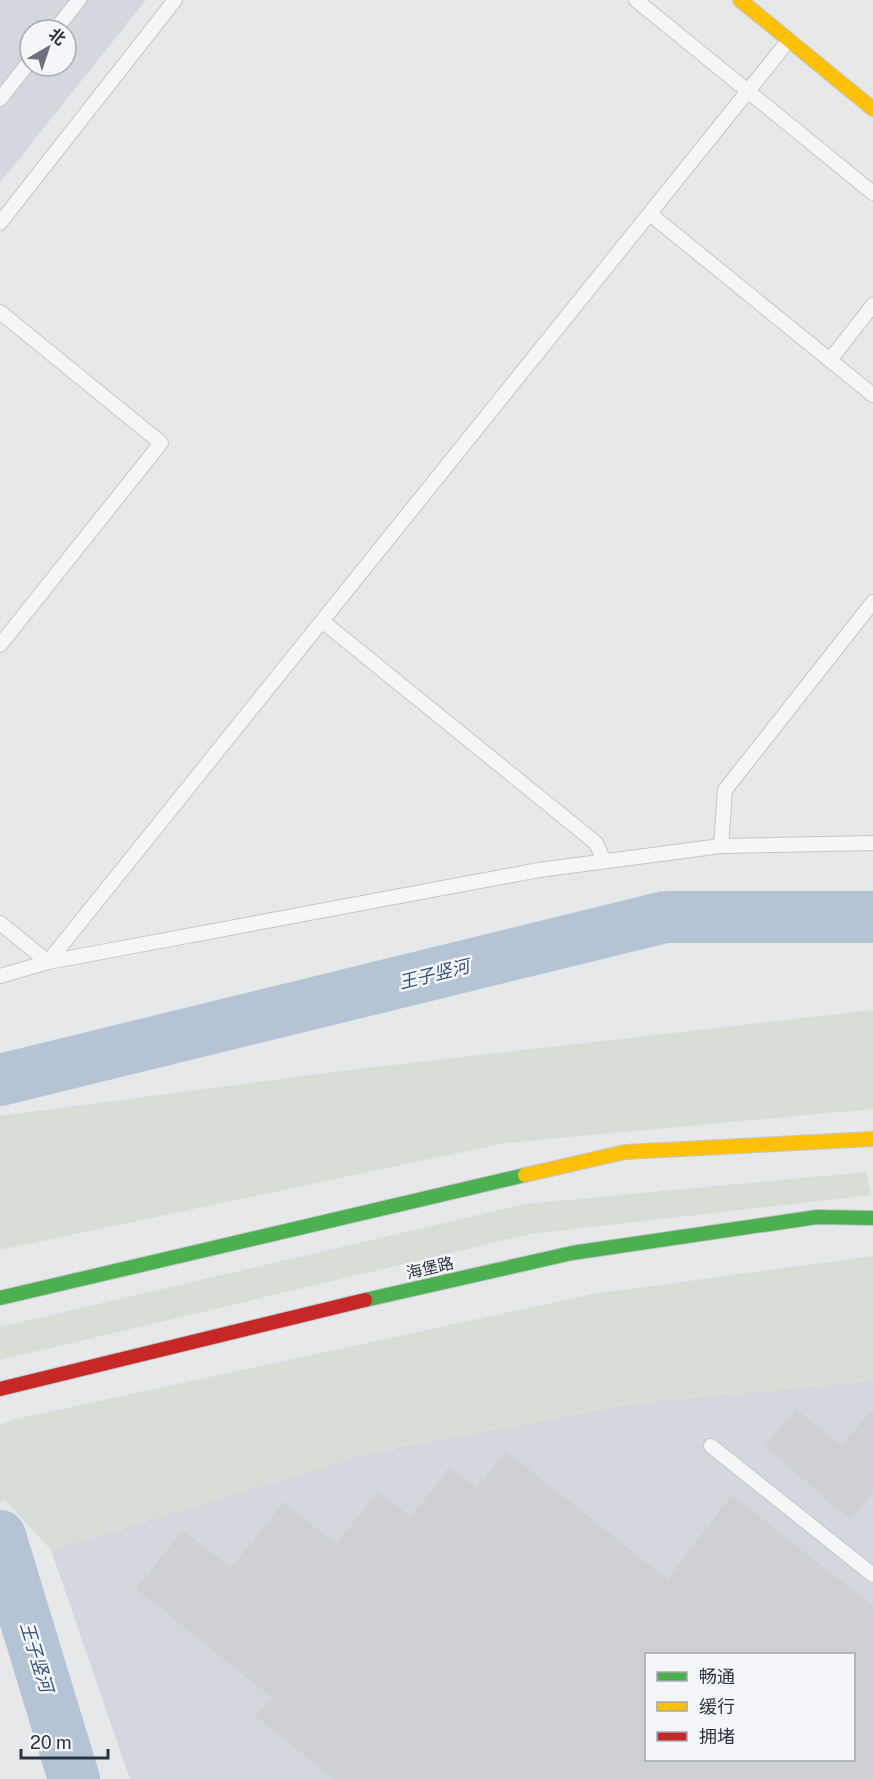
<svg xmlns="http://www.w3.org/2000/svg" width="873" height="1779" font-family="'Public Sans','Noto Sans SC',sans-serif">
  <rect width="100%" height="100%" fill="#e6e8ea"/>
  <path fill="#d4d7dd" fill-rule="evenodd" d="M0,0H146L0,183ZM30,30H66V66H30Z
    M873,1381V1779H130L51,1550L369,1453L638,1403ZM646,1654H854V1760H646Z"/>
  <path fill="#d6ded6" d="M873,1010V1109L505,1143L0,1250V1116L349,1070Z
    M866,1172L871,1195L530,1234L0,1360V1327L525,1204Z
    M873,1256V1381L638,1403L369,1453L51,1550L6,1501L0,1502V1425L16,1419L593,1294Z"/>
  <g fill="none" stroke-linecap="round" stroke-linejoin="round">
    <path stroke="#b4c4d5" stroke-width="52" d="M0,1080L665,917H873
      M0,1536L74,1779"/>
  </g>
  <path fill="#ced0d3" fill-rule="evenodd" d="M796,1409L841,1446L871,1411L873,1413V1493L851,1520L764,1446Z
    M506,1451L667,1579L732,1495L873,1606V1779H334L255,1716L272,1698L136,1589L183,1530L231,1568L284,1502L336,1544L378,1491L411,1517L450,1467L476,1488ZM646,1654H854V1760H646Z"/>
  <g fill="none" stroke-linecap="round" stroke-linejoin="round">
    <defs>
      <path id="lane" d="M636,0L873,193
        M55,30L79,0
        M0,99L30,61
        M650,214L873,395
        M0,223L175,0
        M0,312L161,443L0,645
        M830,360L873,305
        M322,621L596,843L604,861
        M721,846L725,790L873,602
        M0,923L48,962L539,870L721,846L873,843
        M0,976L48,962L789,40
        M711,1446L873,1575"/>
      <path id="fast" d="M0,1298L525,1175
        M365,1300L572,1253L817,1217L873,1218"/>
      <path id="slow" d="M740,0L873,109
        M525,1175L625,1152L873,1139"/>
      <path id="jam" d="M0,1389L365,1300"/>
    </defs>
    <use href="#lane" stroke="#c4c6c8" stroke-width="16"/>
    <use href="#fast" stroke="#c4c6c8" stroke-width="16"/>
    <use href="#slow" stroke="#c4c6c8" stroke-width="16"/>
    <use href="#jam" stroke="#c4c6c8" stroke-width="16"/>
    <use href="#lane" stroke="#f5f6f7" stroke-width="14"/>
    <use href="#fast" stroke="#4caf50" stroke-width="14"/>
    <use href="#slow" stroke="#ffc107" stroke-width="14"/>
    <use href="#jam" stroke="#c62828" stroke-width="14"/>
  </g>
  <g text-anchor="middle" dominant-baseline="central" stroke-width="5" stroke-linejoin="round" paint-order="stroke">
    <g font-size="16" fill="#2b3445" stroke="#f4f6f9">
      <text transform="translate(430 1268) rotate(-13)">海堡路</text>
    </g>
    <g font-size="18" font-style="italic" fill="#34527a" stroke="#f4f6f9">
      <text transform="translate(434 974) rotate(-14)">王子竖河</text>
      <text transform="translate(37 1657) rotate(73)">王子竖河</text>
    </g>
  </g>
  <rect x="645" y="1653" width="210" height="108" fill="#f4f6f9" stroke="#a4a8b1" stroke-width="1.5"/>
  <rect x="657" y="1672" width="30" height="9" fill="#4caf50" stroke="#a4a8b1" stroke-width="1.5"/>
  <text x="699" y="1683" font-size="18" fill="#2b3445">畅通</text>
  <rect x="657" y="1702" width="30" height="9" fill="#ffc107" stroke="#a4a8b1" stroke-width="1.5"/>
  <text x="699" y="1713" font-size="18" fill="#2b3445">缓行</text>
  <rect x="657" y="1732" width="30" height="9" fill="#c62828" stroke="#a4a8b1" stroke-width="1.5"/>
  <text x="699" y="1743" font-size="18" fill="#2b3445">拥堵</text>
  <g transform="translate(48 48) rotate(39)"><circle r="28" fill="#f4f6f9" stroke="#a4a8b1" stroke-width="1.5"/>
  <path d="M0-4.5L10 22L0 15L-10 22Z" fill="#6c737f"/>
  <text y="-9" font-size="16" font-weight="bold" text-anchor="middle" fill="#2b3445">北</text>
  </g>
  <path d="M21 1749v9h87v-9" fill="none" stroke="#2b3445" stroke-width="3"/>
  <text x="30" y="1749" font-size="18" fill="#2b3445" stroke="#f4f6f9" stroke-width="4.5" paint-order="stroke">20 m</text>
</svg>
